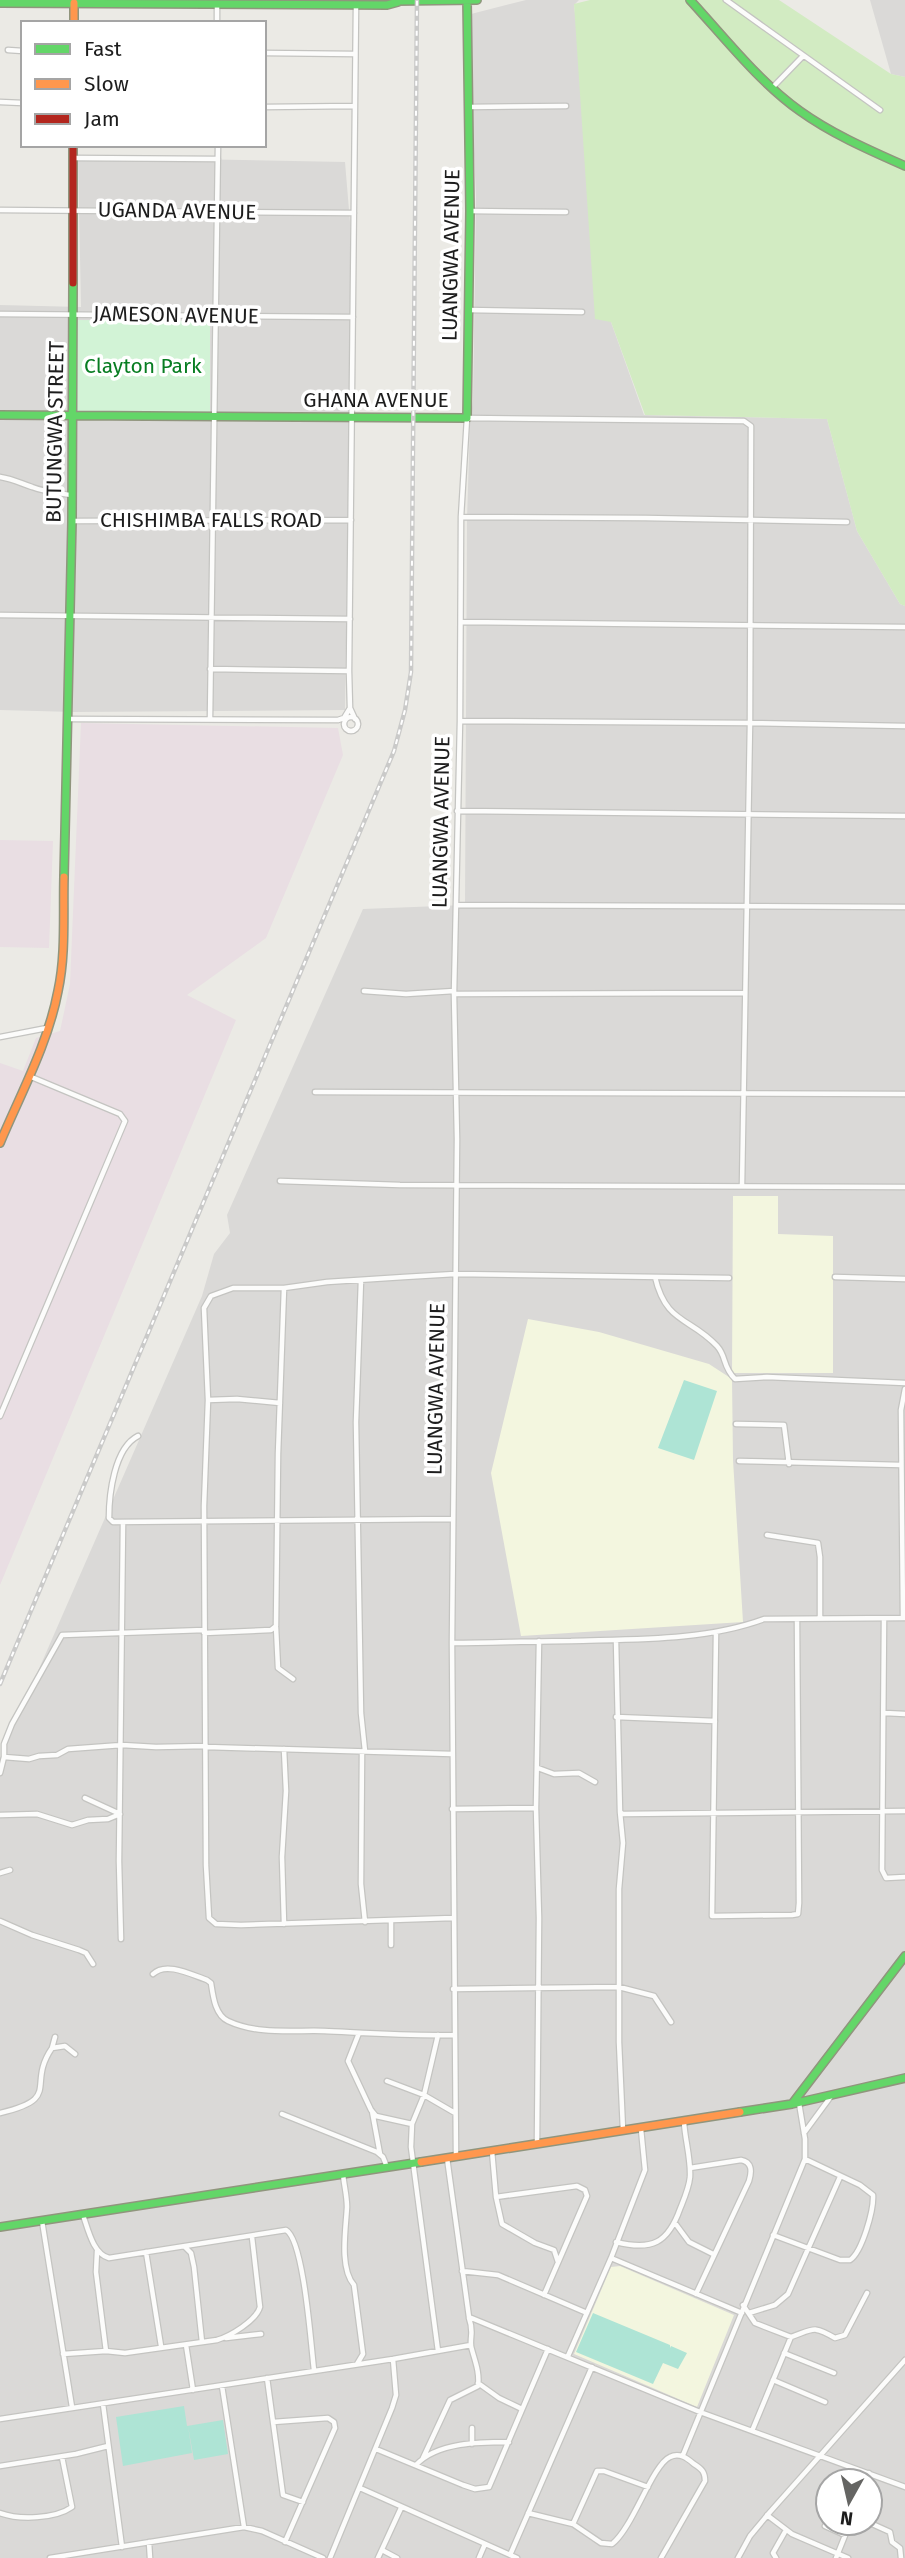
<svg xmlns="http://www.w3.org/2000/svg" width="905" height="2558" font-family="'Fira Sans',sans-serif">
  <rect width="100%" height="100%" fill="#ebeae5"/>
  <path fill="#dad9d7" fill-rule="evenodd" d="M526,0H579L574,5L611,322L644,415L827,419L857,531L900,604L905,606V2558H0V1758L202,1296L214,1254L230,1233L227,1215L363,909L465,905L467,520L470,421L473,401L476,196L472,112L471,14ZM828,2481H870V2523H828Z
    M870,0H905V77L891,74Z
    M78,157L345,162L350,222L351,305L345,710L74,712L0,710V305L81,307Z"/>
  <path fill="#e9dee3" d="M81,723L338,728L343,755L266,938L187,995L236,1020L0,1585V1063L23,1071L36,1038L60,1031L70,984Z
    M0,840L53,841L49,948L0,947Z"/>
  <path fill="#f3f6df" d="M733,1196H778V1234L833,1236V1373H732Z
    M528,1319L599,1332L709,1364L732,1379L733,1460L743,1622L521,1636L491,1473Z
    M620,2266L734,2315L697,2407L574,2354L611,2267Z"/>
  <path fill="#d2ebc2" d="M590,0H779L891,74L905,77V606L900,604L857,531L827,419L645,415L611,322L595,319L574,4Z"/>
  <path fill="#d2f3d6" d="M76,320L210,321V412L75,411Z"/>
  <path fill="#aee4d5" d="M684,1380L717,1391L694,1460L658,1448Z
    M593,2313L670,2345V2348L671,2346L687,2353L678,2369L663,2363L653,2384L576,2352Z
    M184,2406L187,2426L223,2420L228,2454L194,2460L188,2426L192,2453L123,2466L116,2417Z"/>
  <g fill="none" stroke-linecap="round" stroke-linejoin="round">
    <defs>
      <path id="street" d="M726,0L880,110
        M217,5V23
        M8,50L23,51
        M264,53L355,54
        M773,87L803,56
        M0,102L23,103
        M264,107L355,106
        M469,107L566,106
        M73,158L218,159
        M0,210L354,213
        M470,211L566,212
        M468,310L582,312
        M0,314L353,317
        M0,477C13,479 20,483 32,487C45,492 58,493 71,495
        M461,517L645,518L847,522
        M72,521L351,520
        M0,615L350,619
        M461,622L905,627
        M210,669L349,671
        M344 724a7 7 0 1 1 14 0a7 7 0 1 1-14 0Z
        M68,719L338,720L344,718L350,708
        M210,719L218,145
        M355,719L350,708L349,671L356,6
        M460,721L750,723L905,726
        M457,811L905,816
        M457,905L905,907
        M364,991L406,994L454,991
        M454,994L745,993
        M0,1037L47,1028
        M315,1092L905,1094
        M280,1181L400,1185L905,1187
        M655,1277C666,1324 690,1317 717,1346C727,1357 722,1366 735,1379L767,1377L905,1383
        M835,1277L905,1279
        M361,1280L356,1422L361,1713L365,1751
        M208,1400L237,1399L280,1403
        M0,1416L125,1121L120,1114L29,1076
        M736,1424L784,1425L789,1464
        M138,1436C114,1448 109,1495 109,1518L113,1522L452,1519
        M739,1461L901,1465
        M767,1535L818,1543L820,1557V1618
        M903,1618L901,1410L905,1389
        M884,1619L882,1870L886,1878L905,1877
        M276,1627L278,1668L293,1679
        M204,1633L271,1630L276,1626L278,1454L284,1288
        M716,1633L712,1916L792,1915L798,1914L799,1903L797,1619
        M616,1640L620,1812L623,1814L905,1811
        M452,1643C492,1643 531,1641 571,1641C635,1639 704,1641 764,1619L905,1618
        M885,1713L905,1714
        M616,1717L715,1721
        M206,1747L452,1754
        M362,1752L361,1884L365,1922
        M4,1757V1744L12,1724L62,1635L204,1630
        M538,1768L554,1774L579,1773L595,1782
        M0,1773L4,1757L29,1759L39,1756L57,1755L68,1749L122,1745L156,1747L206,1746
        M452,1809L536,1808
        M620,1812L623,1843L619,1889V2042L623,2130
        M0,1815L37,1814L72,1825L88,1820L108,1819L120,1814L85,1798
        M0,1873L10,1870
        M453,1918L241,1925L216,1924L209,1918L206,1865L204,1506L208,1400L204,1308L211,1296L233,1288H284L327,1282L404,1277L455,1274L729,1278
        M0,1921L32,1935L79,1950L86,1953L93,1964
        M284,1924L282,1857L286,1791L284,1749
        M121,1939L119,1861L123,1523
        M391,1945V1921
        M153,1974C166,1961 192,1975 207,1980L211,1983C213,1996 215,2015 228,2021C258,2035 293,2030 324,2031C367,2033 410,2036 453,2035
        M453,1989L619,1987L654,1996L671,2022
        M359,2033L348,2061L371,2110L376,2116L412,2124
        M52,2048L55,2037
        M387,2081L424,2095L455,2113
        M372,2111L380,2154
        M0,2113C63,2098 26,2086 52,2048L65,2046L75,2054
        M282,2114L377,2152L383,2157L387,2167
        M804,2133L832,2095
        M537,2144L539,1918L536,1808L539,1641
        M492,2151L496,2197L502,2224L535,2243L554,2250L558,2262
        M456,2156L452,1643L457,1139L454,994L460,721L461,517L467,418L744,421L751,426L750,723L742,1186
        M447,2158L469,2317L700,2412L905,2487
        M690,2168L741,2160C752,2162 752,2171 749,2181L696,2294
        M343,2174C344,2185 347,2196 347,2207C346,2228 339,2268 354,2285L363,2354L357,2364
        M496,2197L577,2186L585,2190L587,2196L544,2295
        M83,2215C88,2229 93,2254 109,2258L286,2230C304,2240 311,2346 314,2370
        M42,2221L72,2407
        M675,2223L689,2242L713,2254
        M773,2235L840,2260H850C862,2252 874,2210 873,2195L860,2185L805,2159
        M616,2242C652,2251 668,2243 680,2209C684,2199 689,2188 690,2177C691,2159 685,2140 684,2122
        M185,2247L191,2253L194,2267L202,2342
        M97,2251L96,2272L106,2351
        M146,2252L161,2346
        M611,2258L742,2313
        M462,2271L498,2275L587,2313
        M743,2305L755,2323L791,2337L752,2431
        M749,2313L775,2305L788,2294L840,2177
        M791,2337C814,2329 813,2325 835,2338L845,2335L867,2293
        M226,2338L261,2334
        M186,2345L193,2390
        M438,2351L411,2147L412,2124L424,2095L438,2035
        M784,2353L834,2373
        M63,2354L106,2351L125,2353L217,2340C230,2336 256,2321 260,2307L252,2237
        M568,2356L611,2258L645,2170L641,2129
        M267,2378L283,2495L303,2502
        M773,2380L825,2402
        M478,2383L499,2398L522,2409
        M222,2386L244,2527
        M103,2404L122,2547
        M0,2419L393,2359L471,2345
        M273,2422L328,2418L334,2422L335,2428L285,2542
        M472,2428V2444
        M376,2449L463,2485L475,2489L489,2487L548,2349
        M683,2455L805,2159V2139L799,2103
        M423,2458L450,2400L478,2386C480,2371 474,2359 471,2346C470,2335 474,2332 469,2318
        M416,2465C437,2442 481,2442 509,2442
        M0,2466L76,2454L108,2446
        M866,2481L869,2473
        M360,2488L517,2558
        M0,2513C19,2520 55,2519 72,2507L62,2457
        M528,2513L573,2524L601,2543L612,2544C633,2528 652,2465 670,2457C679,2452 687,2458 694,2464C702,2469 705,2472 705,2481L661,2558
        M767,2515L792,2534L848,2558
        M870,2523L890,2532L892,2542L900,2548L901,2558
        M573,2524L597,2471H604L648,2487
        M825,2526L845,2535
        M149,2542L150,2558
        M382,2550L397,2558
        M510,2555L592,2367
        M50,2558L244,2527L262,2531L323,2558
        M330,2558L392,2408L396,2395L393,2359
        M378,2558L401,2508
        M479,2558L485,2544
        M738,2558L750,2536L770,2512L905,2360
        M776,2558L773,2553L786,2530
        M836,2558L850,2523"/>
      <path id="fast" d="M690,0C725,38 758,81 800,111C832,134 869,150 905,166
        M396,1L477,0
        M0,3L387,5L398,2
        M0,415L467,418L470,211L467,0
        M64,877L72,521L73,283
        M792,2104L905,1956
        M740,2112L792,2104L905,2078
        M0,2227L421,2162"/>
      <path id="slow" d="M74,3V23
        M0,1143C21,1093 48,1044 58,991C66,954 63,915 64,877
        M421,2162L740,2112"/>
      <path id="jam" d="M73,283V145"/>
    </defs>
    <use href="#street" stroke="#c4c4c1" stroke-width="7"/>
    <use href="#fast" stroke="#90957d" stroke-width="10"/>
    <use href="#slow" stroke="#90957d" stroke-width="10"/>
    <use href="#jam" stroke="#90957d" stroke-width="10"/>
    <use href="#street" stroke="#fcfcfb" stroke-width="4.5"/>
    <use href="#fast" stroke="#63d668" stroke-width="7"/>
    <use href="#slow" stroke="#ff974d" stroke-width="7"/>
    <use href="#jam" stroke="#b3261e" stroke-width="7"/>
    <defs>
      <path id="rail" d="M0,1684L394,751L405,710L411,672L417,0"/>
    </defs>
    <use href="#rail" stroke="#cacac9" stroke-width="4.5"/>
    <use href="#rail" stroke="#fff" stroke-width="2" stroke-dasharray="5" stroke-linecap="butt"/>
  </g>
  <g text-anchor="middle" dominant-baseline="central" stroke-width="7" stroke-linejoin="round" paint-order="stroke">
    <g font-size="21" fill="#1d1d1d" stroke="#fff">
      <text transform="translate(177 211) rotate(1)">UGANDA AVENUE</text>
      <text transform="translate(451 255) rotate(-89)">LUANGWA AVENUE</text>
      <text transform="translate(176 315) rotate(1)">JAMESON AVENUE</text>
      <text x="376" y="400">GHANA AVENUE</text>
      <text transform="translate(55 432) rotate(-89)">BUTUNGWA STREET</text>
      <text x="211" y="520">CHISHIMBA FALLS ROAD</text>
      <text transform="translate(441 822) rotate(-89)">LUANGWA AVENUE</text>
      <text transform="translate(436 1389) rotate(-89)">LUANGWA AVENUE</text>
    </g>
    <g font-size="21" fill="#087d22" stroke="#fff">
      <text x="143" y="366">Clayton Park</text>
    </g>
  </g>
  <rect x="21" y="21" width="245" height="126" fill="#ffffff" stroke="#a5a5a5" stroke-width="2"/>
  <rect x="35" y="44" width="35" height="10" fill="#63d668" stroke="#a5a5a5" stroke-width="2"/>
  <text x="84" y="56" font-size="21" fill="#1d1d1d">Fast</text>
  <rect x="35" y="79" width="35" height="10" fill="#ff974d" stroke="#a5a5a5" stroke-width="2"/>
  <text x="84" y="91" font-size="21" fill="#1d1d1d">Slow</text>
  <rect x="35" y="114" width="35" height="10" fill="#b3261e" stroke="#a5a5a5" stroke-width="2"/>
  <text x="84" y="126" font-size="21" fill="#1d1d1d">Jam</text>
  <g transform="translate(849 2502) rotate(188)"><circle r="33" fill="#ffffff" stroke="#a5a5a5" stroke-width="2"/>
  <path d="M0-5L12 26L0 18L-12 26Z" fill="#656563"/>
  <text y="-10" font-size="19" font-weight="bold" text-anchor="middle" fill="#1d1d1d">N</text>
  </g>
</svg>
